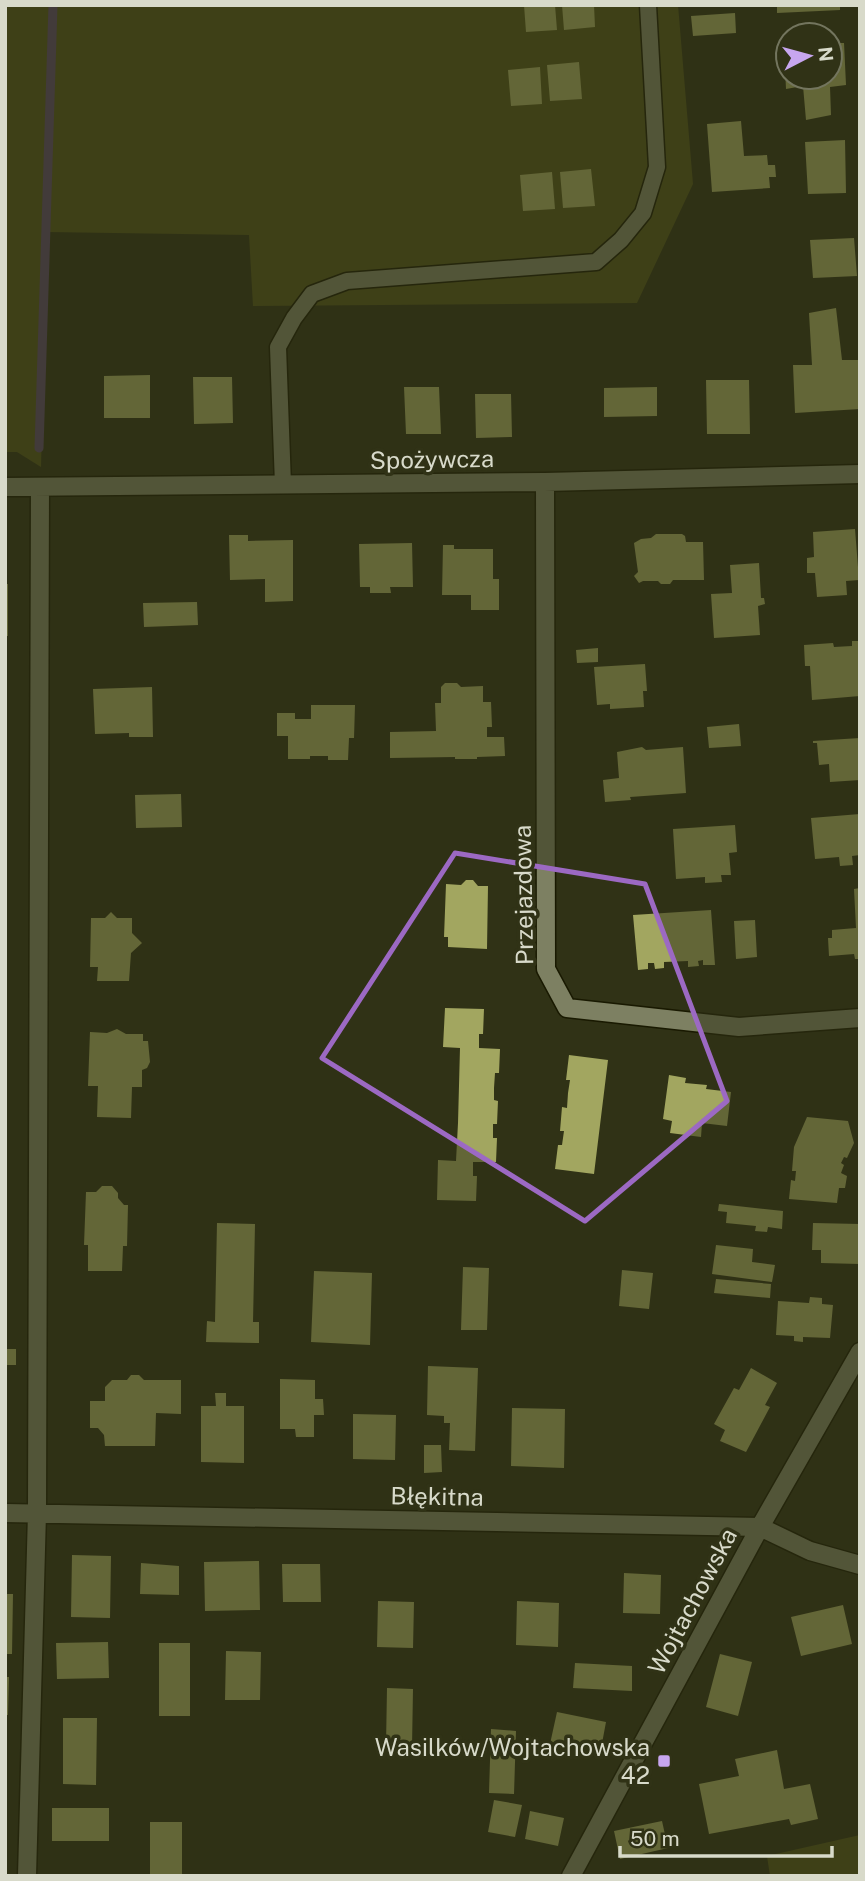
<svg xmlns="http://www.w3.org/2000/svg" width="865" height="1881" font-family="'Public Sans',sans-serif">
  <rect width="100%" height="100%" fill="#303216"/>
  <path fill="#51531a" d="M5,5H678L693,184L637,303L253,306L249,235L47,232L41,467L17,452H5Z
    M860,1835V1876H770L767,1856Z"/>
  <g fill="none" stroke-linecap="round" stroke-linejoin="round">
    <path stroke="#5a4766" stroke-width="9" d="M39,448L53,5"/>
  </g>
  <path fill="#a2a660" d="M524,5H555L557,30L526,32Z
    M562,5H594L595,27L564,30Z
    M777,5H840V10L777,13Z
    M735,13L736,33L693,36L691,16Z
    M830,43H844L846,85L830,87L831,115L806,120L803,86L786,89L784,46H788V77H830Z
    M579,62L582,99L550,101L547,65Z
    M540,67L542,104L511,106L508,70Z
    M741,121L744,156L767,155L768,165H775L776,177H769L770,188L712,192L707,124Z
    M845,140L846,193L808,194L805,142Z
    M591,169L595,206L563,208L560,172Z
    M552,172L555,209L523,211L520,175Z
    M854,238L857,276L813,278L810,240Z
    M836,308L842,360H860V409L795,413L793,365H812L809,313Z
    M150,375V418H104V376Z
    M193,377H232L233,423L194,424Z
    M706,380H749L750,434H707Z
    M404,387H439L441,434H406Z
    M657,387V416L604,417V388Z
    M475,394H511L512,437L476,438Z
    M855,529L859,580L846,581L847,595L817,597L815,573H807V558L814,557L813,532Z
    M656,534H682L685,536L686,542H703L704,580H673L670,584H661L658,581H643L639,583L634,576L638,572L634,543L641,539L651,538Z
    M229,535H248V541L293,540V601L265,602V579L230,580Z
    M412,543L413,587H390L391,593H370V587H360L359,544Z
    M443,545H454V549H493V579H499V610H471V595H442Z
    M759,563L761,598H764L765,604L758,606L760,635L714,638L711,594L732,593L730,565Z
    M5,584H8V636H5Z
    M197,602L198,625L144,627L143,603Z
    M852,641H860V667L858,670L860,696L812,700L810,666H805L804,645L833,643L834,647L852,646Z
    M598,648V662L577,663L576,650Z
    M645,664L647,691H643L644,707L610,709V704L597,705L594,667Z
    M445,683H457L461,687L483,686V702H491L492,727H487V737H504L505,756L477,757V759H455V757L390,758V732L436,731L435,703H441V687Z
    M152,687L153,737H129V733L95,734L93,689Z
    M311,705H355L354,738H349L348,760H328V756H310V759H288V736H277V713H295V719H311Z
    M739,724L741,746L709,748L707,727Z
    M860,738V780L830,782L829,764L819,765L817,743H813V741Z
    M642,747L646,750L683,747L686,793L630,797L631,800L605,802L603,780L619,778L617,752Z
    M181,794L182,827L136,828L135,795Z
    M860,814V855L852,856L853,865L840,866L839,857L815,859L811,818Z
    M735,825L737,852L729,853L731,875H721L722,882L705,883V877L676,879L673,829Z
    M466,880H473L478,886H488L487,949L448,947V937H444L446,884L461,885Z
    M860,888V959H855L854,954L829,956L828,938H832V930L856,928L854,889Z
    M711,910L715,965H703V960L698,961L699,966L688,967V961L664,962V968L655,969L654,963H648V969L638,970L633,915Z
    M111,912L117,918H132V933L142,943L131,953L129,981H97L98,967H90L91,918H105Z
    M755,920L757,957L736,959L734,921Z
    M445,1008L484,1009L483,1034H479V1048L500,1049L499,1073H495L494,1088V1100L498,1101L497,1124H493V1138H497L496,1162H473V1176H477L476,1201L437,1200L438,1160L456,1161L458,1123L460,1048L443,1047Z
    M117,1029L126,1034H143V1041H148L150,1062L147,1068L142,1070V1087H132L131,1118L97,1117L98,1086H88L90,1032L107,1033Z
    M569,1055L608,1060L594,1174L555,1169L558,1145H562L564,1131H560L562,1107L567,1108L568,1093L570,1080H566Z
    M669,1075L686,1078L685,1083L707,1085L706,1089L731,1092L727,1126L702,1123L701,1137L670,1133L672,1121L663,1119Z
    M807,1117L848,1121L854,1143L847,1158L844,1157L841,1163L844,1165L841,1173L847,1176L845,1188H839L837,1203L789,1199L791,1180L795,1181L796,1171H792L794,1147Z
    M102,1186H112L118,1193V1198L124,1205H128L127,1246H123L122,1271H88V1245H84L86,1192H96Z
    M719,1204L783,1211L782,1229L768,1227L767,1232L755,1231L756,1226L726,1223L727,1212L718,1211Z
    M217,1223L255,1224L253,1322H259V1343L206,1342L207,1321L215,1322Z
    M813,1223L860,1224V1264L821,1263V1250H812Z
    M716,1245L753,1249L752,1262L775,1265L772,1282L712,1274Z
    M463,1267L489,1268L487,1330H461Z
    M622,1270L653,1273L649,1309L619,1306Z
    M314,1271L372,1273L370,1345L311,1342Z
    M716,1279L771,1284L770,1298L714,1293Z
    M810,1297L822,1298V1304L833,1305L830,1338L803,1337V1342L794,1341V1336L776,1335L778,1301L809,1303Z
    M5,1349H16V1365H5Z
    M428,1366L478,1368L475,1451L449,1450L450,1423H444V1416L427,1415Z
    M751,1368L777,1383L765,1405L770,1407L746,1452L720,1441L725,1430L714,1424L734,1388L739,1390Z
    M131,1375H139L144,1380H181V1414L156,1413L155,1446H105L104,1435L98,1428H90V1401H105V1387L112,1380H127Z
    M280,1379L315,1380V1399H323L324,1415H314V1437H296L295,1429H280Z
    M215,1393H226V1406H244V1463L201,1462V1406H216Z
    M512,1408L565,1409L564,1468L511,1466Z
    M353,1414L396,1415L395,1460L353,1459Z
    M424,1445H441L442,1472L424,1473Z
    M72,1555L111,1556L110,1618L71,1617Z
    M259,1561L260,1610L205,1611L204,1562Z
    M141,1563L179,1566V1595L140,1594Z
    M282,1564H320L321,1602H283Z
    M624,1573L661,1575L660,1614L623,1613Z
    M5,1594H13L12,1654H5Z
    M378,1601L414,1602L413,1648L377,1647Z
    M517,1601L559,1603L558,1647L516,1645Z
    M843,1605L852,1644L801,1656L791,1617Z
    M108,1642L109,1678L57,1679L56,1643Z
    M159,1643H190V1716H159Z
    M226,1651L261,1652L260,1700H225Z
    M720,1654L752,1662L738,1716L706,1707Z
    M575,1663L632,1666V1691L573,1688Z
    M5,1677H9L8,1715H5Z
    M387,1688L413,1689L412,1747L386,1746Z
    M557,1712L606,1722L600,1754L550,1744Z
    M63,1718H97L96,1785L63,1784Z
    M491,1729L516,1731L514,1794L489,1793Z
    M777,1750L784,1789L810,1784L818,1819L791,1825L789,1819L709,1834L699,1784L739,1776L735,1759Z
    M494,1800L522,1805L515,1837L488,1832Z
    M52,1808H109V1841H52Z
    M530,1811L564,1818L558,1846L525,1839Z
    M662,1821L668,1848L620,1859L614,1831Z
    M150,1822H182V1876H150Z"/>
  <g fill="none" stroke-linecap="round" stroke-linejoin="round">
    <defs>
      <path id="lane" d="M283,485L278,347L294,318L312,294L347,281L596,262L621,240L643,213L657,167L648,5"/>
      <path id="street" d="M545,482L546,969L567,1008L739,1027L860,1018
        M5,487L545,482L860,474
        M5,1513L760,1527L810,1551L860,1565
        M27,1876L37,1513L40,487
        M571,1876L760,1527L860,1352"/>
    </defs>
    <use href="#lane" stroke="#191901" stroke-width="19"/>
    <use href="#street" stroke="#191901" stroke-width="21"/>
    <use href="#lane" stroke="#7d8062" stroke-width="16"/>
    <use href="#street" stroke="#7d8062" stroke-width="18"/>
  </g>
  <path d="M0 0H865V1881H0ZM455,853L645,884L727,1101L585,1221L322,1058Z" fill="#303216" fill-opacity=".55" fill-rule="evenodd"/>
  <path fill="none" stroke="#9c69c3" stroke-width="5" stroke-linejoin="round" d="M455,853L645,884L727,1101L585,1221L322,1058Z"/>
  <rect fill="#c7a6ef" stroke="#303216" stroke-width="2.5" x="657" y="1754" width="14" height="14" rx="3.5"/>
  <g text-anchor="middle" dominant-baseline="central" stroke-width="7" stroke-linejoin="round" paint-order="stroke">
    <g font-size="24" fill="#d8daca" stroke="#303216">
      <text transform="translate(432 459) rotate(-1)">Spożywcza</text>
      <text transform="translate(523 895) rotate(-91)">Przejazdowa</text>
      <text transform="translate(437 1496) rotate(1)">Błękitna</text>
      <text transform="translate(692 1601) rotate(-62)">Wojtachowska</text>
    </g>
    <g font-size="24" fill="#d8daca" stroke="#303216" text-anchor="end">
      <text x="650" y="1747">Wasilków/Wojtachowska<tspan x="650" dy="28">42</tspan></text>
    </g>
  </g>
  <rect width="865" height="1881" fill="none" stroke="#d8daca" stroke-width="14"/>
  <g transform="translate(809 56) rotate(84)"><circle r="33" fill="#303216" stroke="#73755e" stroke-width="2"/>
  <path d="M0-5L12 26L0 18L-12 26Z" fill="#c7a6ef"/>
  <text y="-10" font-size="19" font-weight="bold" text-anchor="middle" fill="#d8daca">N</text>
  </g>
  <path d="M620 1846v10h212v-10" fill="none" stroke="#d8daca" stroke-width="3.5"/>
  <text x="630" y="1846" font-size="21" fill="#d8daca" stroke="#303216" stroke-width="5" paint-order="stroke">50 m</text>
</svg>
